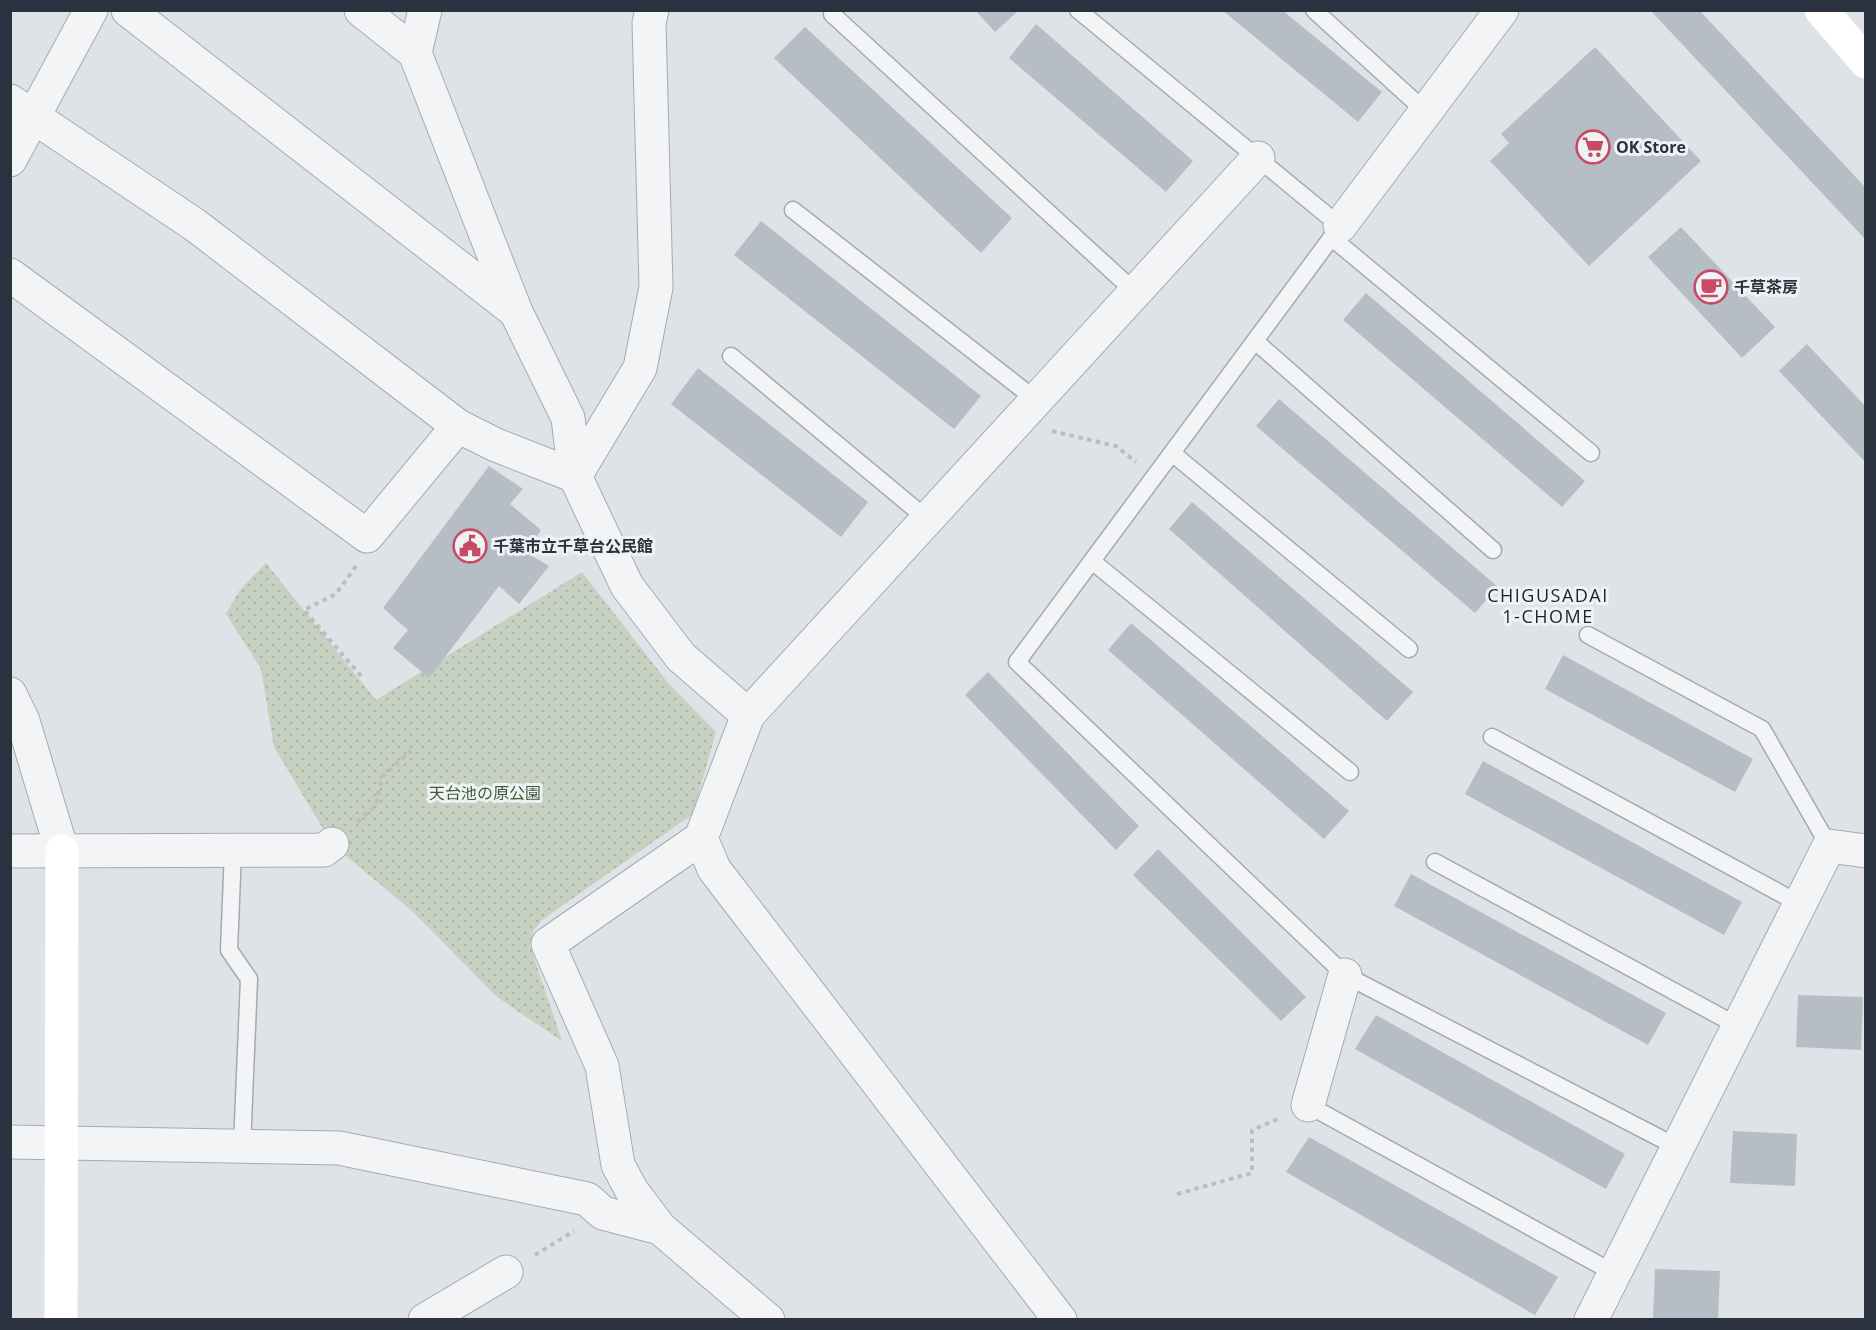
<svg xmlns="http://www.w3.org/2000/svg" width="1876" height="1330" font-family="'Open Sans','Noto Sans JP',sans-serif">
  <defs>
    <pattern id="grass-dots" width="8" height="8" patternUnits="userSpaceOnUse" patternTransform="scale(1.5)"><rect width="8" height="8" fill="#c6d1c1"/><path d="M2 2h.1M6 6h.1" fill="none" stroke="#aab4a7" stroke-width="1.8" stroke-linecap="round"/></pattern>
  </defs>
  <rect width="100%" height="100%" fill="#dfe3e8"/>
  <path fill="url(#grass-dots)" d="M266,563L376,700L582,572L669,684L716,732L693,814L542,920L533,931L530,946L562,1041L497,997L412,911L332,844L274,747L261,669L226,614L239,591Z"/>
  <path fill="#b7bdc4" d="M975,10H1019L995,32Z
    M1222,10H1282L1382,92L1358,122Z
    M1650,10H1699L1866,188V240Z
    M1036,24L1193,161L1166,192L1009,58Z
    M805,27L1012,218L981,253L774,58Z
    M1595,47L1701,161L1589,266L1490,161L1509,143L1501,134Z
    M761,221L981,396L954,429L734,255Z
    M1681,227L1775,327L1742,358L1648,257Z
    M1366,293L1585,481L1562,507L1343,320Z
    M1807,344L1866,407V463L1779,371Z
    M698,368L868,502L841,537L671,404Z
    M1279,399L1498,587L1475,613L1256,426Z
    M489,466L523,489L510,504L541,530L527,553L549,566L519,604L499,586L429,678L393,648L408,630L383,608Z
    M1192,502L1413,692L1387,721L1169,529Z
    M1131,623L1349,811L1324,839L1108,650Z
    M1563,655L1753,759L1735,792L1545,689Z
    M988,672L1139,826L1116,850L965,695Z
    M1483,761L1742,902L1724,935L1465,794Z
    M1158,849L1306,997L1281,1021L1133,875Z
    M1411,874L1666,1013L1648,1045L1394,906Z
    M1798,995L1863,997L1861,1050L1796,1047Z
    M1376,1015L1625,1154L1606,1189L1355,1049Z
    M1733,1131L1797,1134L1795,1186L1730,1183Z
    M1309,1137L1558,1277L1535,1315L1286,1172Z
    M1655,1269L1720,1271L1718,1320H1653Z"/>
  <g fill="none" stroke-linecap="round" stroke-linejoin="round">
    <defs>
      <path id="lane" d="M1078,10L1340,226L1017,662L1345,975L1677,1147
        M1314,10L1426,112
        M832,14L1135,292
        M793,210L1036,400
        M1332,238L1591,453
        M1255,341L1493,550
        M731,356L927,519
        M1172,453L1409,649
        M1092,561L1350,772
        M1588,635L1762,729L1829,846
        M1492,737L1800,904
        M233,851L229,950L249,979L242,1146
        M1435,862L1738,1026
        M1308,1105L1614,1273"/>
      <path id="street" d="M128,10L515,311
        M361,10L415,53L516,312L568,418L575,476
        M415,53L425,10
        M10,101L195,225L458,426L496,445L575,476L627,586L681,657L748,715
        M10,160L91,10
        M1340,226L1502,10
        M10,275L367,536L458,426
        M575,476L640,368L656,287L649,23L652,10
        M10,694L23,721L62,851
        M701,838L714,869L1060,1320
        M10,851L324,850L332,844
        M1308,1105L1345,975
        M10,1142L339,1148L587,1199L603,1213L660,1228
        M425,1320L506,1272
        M768,1320L660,1228L632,1191L618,1165L602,1066L548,944L701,838L748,715L1258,158
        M1591,1320L1829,846L1866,851"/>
    </defs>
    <use href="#lane" stroke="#a5aab2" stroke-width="19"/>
    <use href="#street" stroke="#a5aab2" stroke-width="35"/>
    <path stroke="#babec2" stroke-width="4" stroke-dasharray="4.5 4.5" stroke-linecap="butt" d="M1052,431L1116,446L1136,462
      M356,566L336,594L304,610L362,677
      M357,822L376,805L382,777L411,751
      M1177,1194L1252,1173V1130L1278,1119
      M535,1255L574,1231"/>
    <use href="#lane" stroke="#f2f4f6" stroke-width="16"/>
    <use href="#street" stroke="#f2f4f6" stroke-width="33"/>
    <path stroke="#fff" stroke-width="33" d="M1821,10L1866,62
      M61,1320L62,851"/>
  </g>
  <defs>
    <symbol id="supermarket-ring" viewBox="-11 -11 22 22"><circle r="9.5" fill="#eff2f5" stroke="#c74b64" stroke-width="1.5"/><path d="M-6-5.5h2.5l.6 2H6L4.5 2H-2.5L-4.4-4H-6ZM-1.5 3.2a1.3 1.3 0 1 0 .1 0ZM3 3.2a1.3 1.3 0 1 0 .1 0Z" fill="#c74b64"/></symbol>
    <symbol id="cafe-ring" viewBox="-11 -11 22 22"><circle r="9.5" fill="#eff2f5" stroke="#c74b64" stroke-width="1.5"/><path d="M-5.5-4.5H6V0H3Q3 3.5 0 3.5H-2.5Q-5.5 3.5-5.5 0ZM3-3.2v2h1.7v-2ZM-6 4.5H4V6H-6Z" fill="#c74b64"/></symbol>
    <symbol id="civic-ring" viewBox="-11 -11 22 22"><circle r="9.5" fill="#eff2f5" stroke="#c74b64" stroke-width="1.5"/><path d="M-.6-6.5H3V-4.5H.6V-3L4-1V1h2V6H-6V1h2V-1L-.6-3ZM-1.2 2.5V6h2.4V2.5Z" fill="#c74b64"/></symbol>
  </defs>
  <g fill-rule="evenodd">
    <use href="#supermarket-ring" x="1574" y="128" width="38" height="38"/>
    <use href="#cafe-ring" x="1692" y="268" width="38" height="38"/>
    <use href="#civic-ring" x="451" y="527" width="38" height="38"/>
  </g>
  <g text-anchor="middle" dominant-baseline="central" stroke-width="6" stroke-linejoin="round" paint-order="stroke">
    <g font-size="16" font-weight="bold" fill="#29323e" stroke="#eff2f5" text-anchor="start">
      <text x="1616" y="147">OK Store</text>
      <text x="1734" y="287">千草茶房</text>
      <text x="493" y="546">千葉市立千草台公民館</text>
    </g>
    <g font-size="16" fill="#3f5937" stroke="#eff2f5">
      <text x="485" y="793">天台池の原公園</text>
    </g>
    <g font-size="18" letter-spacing="1.5" fill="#1b232f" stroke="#eff2f5">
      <text x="1548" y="595">CHIGUSADAI<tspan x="1548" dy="21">1-CHOME</tspan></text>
    </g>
  </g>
  <rect width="1876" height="1330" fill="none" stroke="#29323e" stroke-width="24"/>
</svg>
